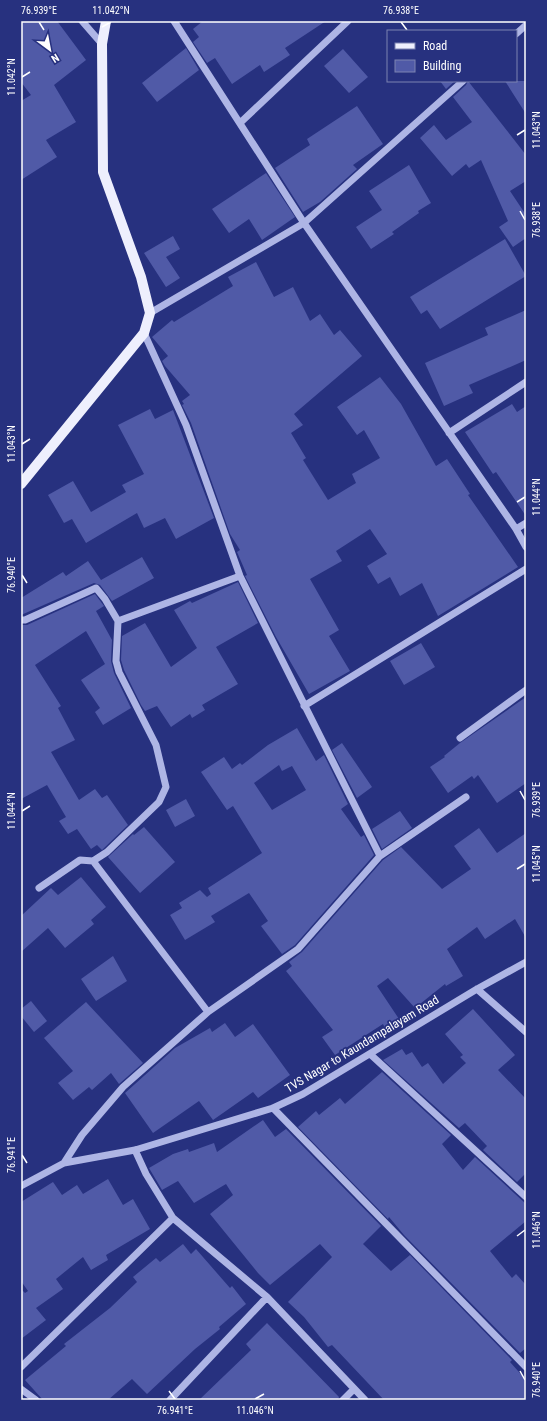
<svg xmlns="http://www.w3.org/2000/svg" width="547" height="1421" font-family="'Roboto Condensed',sans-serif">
  <rect width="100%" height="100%" fill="#27317f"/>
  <path fill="#505aa7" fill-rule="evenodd" d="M21,21H57L86,60L54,85L76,122L46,140L57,157L21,180V101L31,95L21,82Z
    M203,21H326L285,48L290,55L264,72L260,65L232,84L215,58L207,63L193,42L199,37L193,29Z
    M186,48L199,70L157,102L142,83Z
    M343,49L368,77L349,93L324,66Z
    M440,81H455L446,89Z
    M468,81L526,155V181L510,191L526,215V238L513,247L499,227L508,221L481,160L469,168L466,164L452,176L420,138L434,125L446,140L472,122L453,97L466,85Z
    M505,81H526V114Z
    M357,106L383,144L353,165L357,169L320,202L303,212L275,168L310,145L307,139Z
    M409,165L431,203L418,211L419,213L392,232L394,234L371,249L356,227L382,210L369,191Z
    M266,173L295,217L262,240L249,219L229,233L212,209Z
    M173,236L180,249L166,257L180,278L166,287L144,253Z
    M505,239L526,276L440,329L427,310L421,314L410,297Z
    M256,262L274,297L293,287L310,321L320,314L334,335L340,330L362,356L294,414L303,425L291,433L306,458L303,460L328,500L356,483L352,474L380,458L364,430L357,435L337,407L380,377L401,404L436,466L447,459L470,494L468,495L518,567L438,616L422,583L400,596L390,577L378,584L367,566L387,554L370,529L336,551L342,561L310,579L339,630L329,636L350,671L309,694L276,637L245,576L247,575L237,552L240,550L230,534L191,423L182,405L184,404L182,401L190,395L165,366L162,361L168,356L152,337L172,320L174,322L233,286L228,277Z
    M526,310V360L469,385L473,393L444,406L425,363L488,335L485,328Z
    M512,404L517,412L526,406V516L496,472L493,474L465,432Z
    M150,409L155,419L173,410L214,518L176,539L165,518L144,528L137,513L86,543L72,519L64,523L48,495L73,481L91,512L126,492L122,485L144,474L118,425Z
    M142,557L154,578L112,601L100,585L94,583L21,615V598L63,572L66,576L88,561L101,580Z
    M238,582L258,623L216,647L238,684L202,705L205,710L192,718L190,714L171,727L157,706L145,711L141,705L124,670L121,660L122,636L145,623L171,667L197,648L174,610L190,601L192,603Z
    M95,594L104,606L96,611L112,640L111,661L114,673L131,708L103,725L95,712L100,708L81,680L105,664L86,631L35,665L61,706L58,708L75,740L51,752L79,800L95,789L102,798L107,795L128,825L102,850L97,845L91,849L77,829L68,834L59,821L66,817L47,785L21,799V625H27Z
    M421,643L435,667L404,685L390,661Z
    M526,697V783L497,803L478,775L474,779L472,776L448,793L430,767L445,757L444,756L460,743Z
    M297,728L316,761L324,755L348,804L341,809L361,837L364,835L374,855L295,945L282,954L261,926L268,921L249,893L211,916L215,922L185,940L170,915L182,908L179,903L200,890L207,897L211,894L208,888L262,853L233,806L227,810L201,772L224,757L232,769L240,763L242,765L268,745ZM279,765L282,771L292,766L306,790L272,810L254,783Z
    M342,743L372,787L357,798L332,750Z
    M186,799L195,816L175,827L166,810Z
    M400,811L412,828L382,849L372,829Z
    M144,827L175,862L140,893L108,857L133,834L134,835Z
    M479,828L497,853L526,833V938L515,919L485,939L477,927L447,949L463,976L446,986L445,984L415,1008L388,978L377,986L399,1019L385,1028L383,1024L335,1055L322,1037L333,1030L286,971L292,966L289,962L302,952L383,860L401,847L442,889L471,869L454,846Z
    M81,877L106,907L91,920L94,924L65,948L48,928L21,952V916L51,888L58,895Z
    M113,956L127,981L96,1001L81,979Z
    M31,1001L47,1021L34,1032L21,1016V1009Z
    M86,1002L143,1063L119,1084L111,1073L92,1090L89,1087L73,1100L58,1083L73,1071L44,1038Z
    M473,1009L515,1055L498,1070L526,1099V1173L517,1182L483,1150L487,1146L465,1123L459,1128L383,1060L402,1049L406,1055L412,1052L422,1067L428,1063L443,1084L466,1063L460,1057L463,1055L445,1034Z
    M225,1023L235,1037L253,1024L290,1075L258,1098L253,1092L213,1120L199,1101L153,1133L125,1093L175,1048L210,1028L212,1032Z
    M382,1072L451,1135L442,1144L463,1170L475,1157L526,1204V1221L490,1251L512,1278L516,1274L526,1285V1348L520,1353L404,1235L389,1217L388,1219L298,1127L316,1111L319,1115L340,1098L345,1104Z
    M263,1120L275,1137L286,1129L381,1226L363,1244L391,1271L410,1255L512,1360L510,1362L526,1380V1400H384L332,1345L328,1347L304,1317L288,1302L332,1257L320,1244L270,1285L258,1273L210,1214L233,1195L226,1184L194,1203L178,1181L162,1190L149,1168L173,1154L188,1149L189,1152L214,1143L217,1152Z
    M108,1179L123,1205L133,1199L150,1229L106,1255L108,1260L91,1270L83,1257L56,1279L63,1289L36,1308L46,1320L21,1339V1289L25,1293L28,1291L21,1281V1202L53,1182L62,1195L77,1185L83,1194Z
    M183,1244L191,1254L196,1249L230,1288L232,1286L246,1304L219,1327L220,1329L195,1349L147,1394L132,1379L108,1400H43L25,1380L66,1346L64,1344L110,1308L137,1282L133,1277L156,1258L160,1262Z
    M267,1323L339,1397L338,1400H199L251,1350L246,1344Z"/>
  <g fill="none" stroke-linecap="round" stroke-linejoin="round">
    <path stroke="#aeb5e5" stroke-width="7" d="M82,21L102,44
      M174,21L304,223L463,81
      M516,34L526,25
      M240,123L348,21
      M150,313L304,223L516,529L526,547
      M449,433L526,382
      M516,529L526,523
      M21,620H25L96,588L105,599L118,621L240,576
      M304,706L526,569
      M460,738L526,690
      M380,856L466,797
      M93,861L208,1012
      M39,888L80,860L93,861L107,852L159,802L166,787L156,745L119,672L116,661L118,621
      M477,989L526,1032
      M370,1054L526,1197
      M273,1108L526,1367
      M135,1150L146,1174L173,1218L267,1297L365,1400
      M64,1163L82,1135L123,1087L208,1012L298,949L380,856L240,576L186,425L144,333
      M21,1186L64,1163L135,1150L273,1108L303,1094L477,989L526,962
      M21,1367L173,1218
      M21,1389L36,1400
      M170,1400L267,1297
      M343,1400L354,1389"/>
    <path stroke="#eeeffd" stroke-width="10" d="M21,484L144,333L150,313L141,277L103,172L102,44L106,21"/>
  </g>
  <path fill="none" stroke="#fff" stroke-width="1.5" d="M39,22L44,30M401,22L407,30M102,27L111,22M22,77L30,72M517,135L525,130M520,211L525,220M22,444L30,439M517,502L525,497M22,575L27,583M520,791L525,800M22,811L30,806M517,869L525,864M22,1155L27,1163M517,1236L525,1230M520,1371L525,1380M169,1391L175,1399M255,1399L264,1394"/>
  <g text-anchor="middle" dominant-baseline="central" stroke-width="3.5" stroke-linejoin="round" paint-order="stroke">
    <g font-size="12" fill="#fff" stroke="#27317f">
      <text transform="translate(362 1044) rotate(-31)">TVS Nagar to Kaundampalayam Road</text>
    </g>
  </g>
  <rect width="547" height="1421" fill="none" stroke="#27317f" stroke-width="44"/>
  <rect x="387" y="30" width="130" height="52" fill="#27317f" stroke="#7d83b2"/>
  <rect x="395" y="43" width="20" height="6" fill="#eeeffd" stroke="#7d83b2"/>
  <text x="423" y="50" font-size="12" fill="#ffffff">Road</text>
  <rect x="395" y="60" width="20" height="12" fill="#505aa7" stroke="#7d83b2"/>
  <text x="423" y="70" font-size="12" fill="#ffffff">Building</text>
  <g transform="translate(50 50) rotate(148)" stroke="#27317f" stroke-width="3" paint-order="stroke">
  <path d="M0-3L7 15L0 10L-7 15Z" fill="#ffffff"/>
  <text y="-6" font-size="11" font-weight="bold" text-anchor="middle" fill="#ffffff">N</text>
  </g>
  <rect x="22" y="22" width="503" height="1377" fill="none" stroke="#fff" stroke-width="1.5"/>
  <g font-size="10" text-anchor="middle" fill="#fff">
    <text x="39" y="14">76.939°E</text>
    <text x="111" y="14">11.042°N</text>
    <text x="401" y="14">76.938°E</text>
    <text transform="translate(11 77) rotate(-90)" y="4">11.042°N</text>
    <text transform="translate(536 130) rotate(-90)" y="4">11.043°N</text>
    <text transform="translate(536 220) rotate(-90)" y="4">76.938°E</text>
    <text transform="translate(11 444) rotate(-90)" y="4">11.043°N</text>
    <text transform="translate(536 497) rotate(-90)" y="4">11.044°N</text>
    <text transform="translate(11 575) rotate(-90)" y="4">76.940°E</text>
    <text transform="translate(536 800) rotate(-90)" y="4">76.939°E</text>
    <text transform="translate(11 811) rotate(-90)" y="4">11.044°N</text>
    <text transform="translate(536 864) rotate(-90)" y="4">11.045°N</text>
    <text transform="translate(11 1155) rotate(-90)" y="4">76.941°E</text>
    <text transform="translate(536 1230) rotate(-90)" y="4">11.046°N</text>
    <text transform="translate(536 1380) rotate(-90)" y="4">76.940°E</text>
    <text x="175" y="1414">76.941°E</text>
    <text x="255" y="1414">11.046°N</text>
  </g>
</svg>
